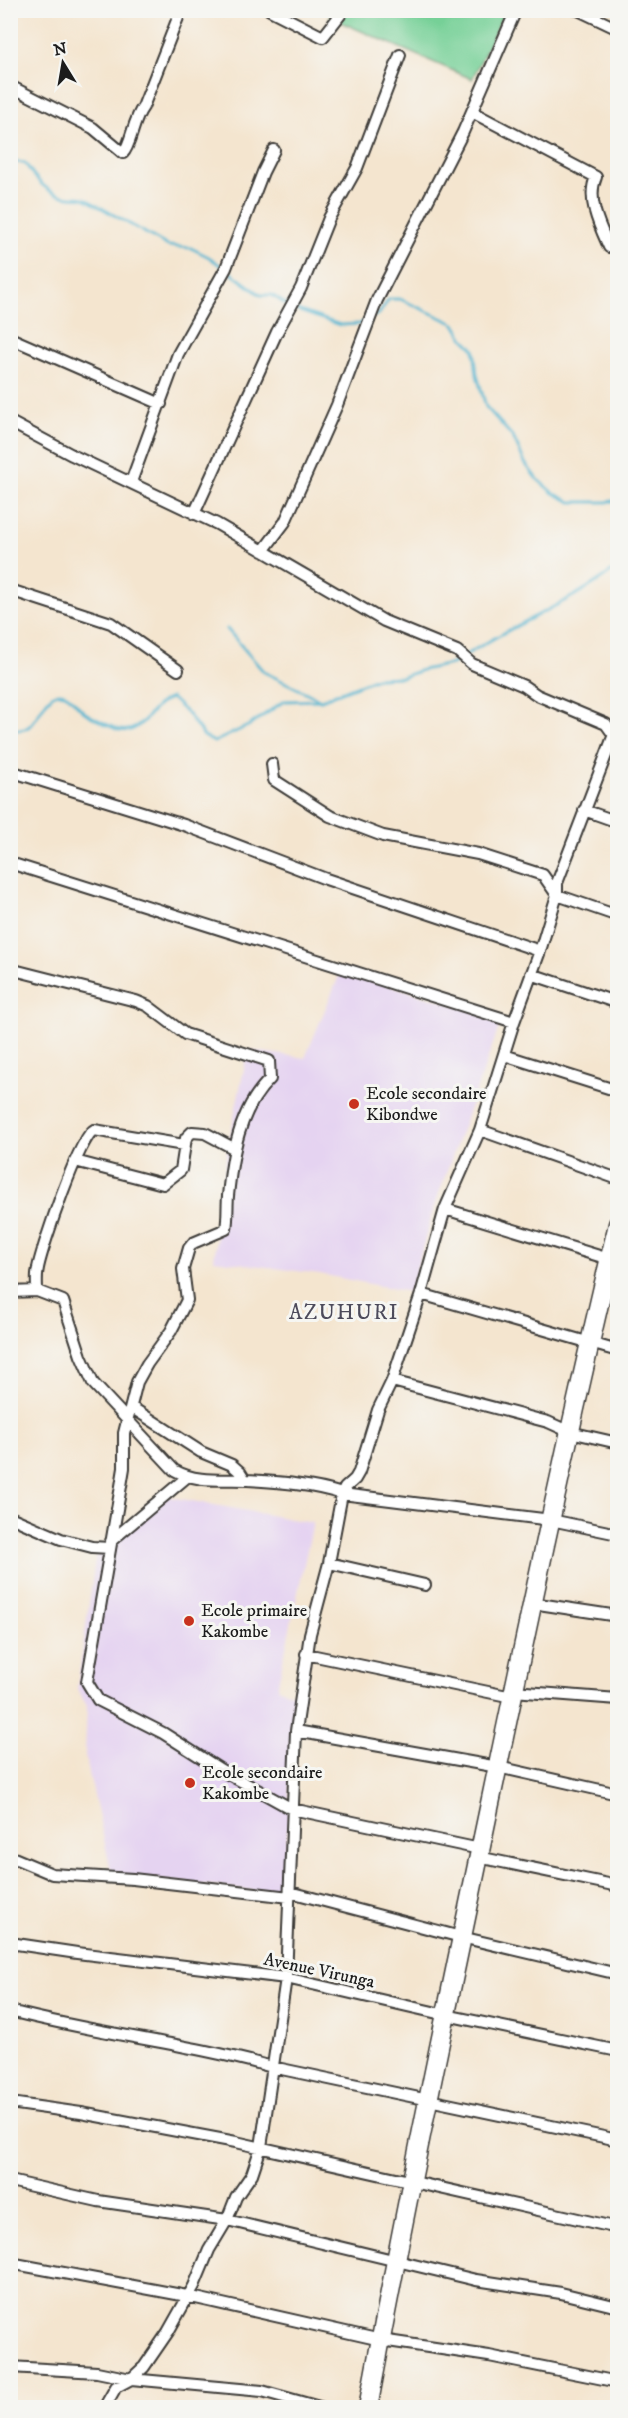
<svg xmlns="http://www.w3.org/2000/svg" width="628" height="2418" font-family="'IM FELL DW Pica',serif">
  <rect width="100%" height="100%" fill="#f6f6f2"/>
  <filter id="ink" filterUnits="userSpaceOnUse"><feTurbulence type="fractalNoise" baseFrequency=".0167" numOctaves="2"/><feDisplacementMap in="SourceGraphic" scale="12" xChannelSelector="R" yChannelSelector="G"/><feConvolveMatrix kernelMatrix="1 2 1 2 8 2 1 2 1" color-interpolation-filters="sRGB"/></filter>
  <filter id="wash" filterUnits="userSpaceOnUse"><feTurbulence type="fractalNoise" baseFrequency=".008" numOctaves="4" result="noise"/><feDisplacementMap in="SourceGraphic" scale="24" xChannelSelector="R" yChannelSelector="G"/><feGaussianBlur stdDeviation="1.35" result="paint"/><feColorMatrix in="noise" values="0 0 0 0 0 0 0 0 0 0 0 0 0 0 0 0 0 1.4 0 .05"/><feComposite in="paint" operator="in"/></filter>
  <g filter="url(#wash)">
    <rect width="100%" height="100%" fill="#f4e5cf"/>
    <path fill="#e5d3f1" d="M341,971L502,1019L434,1207L410,1292L320,1274L214,1260L227,1150L248,1050L305,1058Z
      M165,1496L313,1523L277,1688L295,1695L289,1752V1811L282,1894L112,1875L85,1755L87,1706L77,1689L96,1554Z"/>
    <path fill="#76d097" stroke="#49765a" stroke-width="1.5" d="M332,10L505,11L472,79L329,17Z"/>
    <g fill="none" stroke-linecap="round" stroke-linejoin="round">
      <path stroke="#4fb2ce" stroke-width="3" d="M10,161L25,163C36,180 48,195 70,197C81,198 84,196 93,203L168,246L191,248L209,257L261,295H272L291,308L340,325L360,324L366,320
        M375,316L379,314L389,299H400L455,324L464,339L474,349L477,375L486,407L513,437L525,463L536,478L553,493L571,502H607L618,500
        M227,629L264,672L319,699
        M466,655C515,623 571,603 618,567
        M10,727C34,740 38,705 53,695C67,687 75,705 83,711C87,715 115,729 120,730C143,735 150,704 171,698L187,713L204,736L214,742L250,725L284,701L321,700L377,678L402,677L422,670L452,664L461,658"/>
    </g>
  </g>
  <g filter="url(#ink)">
    <g fill="none" stroke-linecap="round" stroke-linejoin="round">
      <defs>
        <path id="minor" d="M270,10L323,37L344,10
          M578,10L618,29
          M10,86L93,128L123,153C131,145 133,120 143,107L181,10
          M472,112L596,177C586,199 600,227 609,247L618,246
          M10,338L161,404
          M10,422L72,455L217,524L384,621L457,651L472,664L524,686L537,695L606,724L616,738
          M131,482L178,354L226,268L263,172L274,150
          M194,514L277,332L301,288L329,218L357,168L400,55
          M263,551L285,522L337,405L377,300L463,132L516,10
          M10,590L111,623L178,670
          M272,764L274,780L330,816L383,836L478,854L543,875L557,895L618,916
          M10,771L184,825L326,879L540,951
          M584,810L618,822
          M10,863L514,1022
          M10,969L136,1001L148,1006L185,1034L269,1061L270,1079C239,1109 232,1155 228,1196C227,1207 228,1218 226,1229L193,1243L189,1248L183,1269L187,1300L171,1331L147,1364L137,1382L124,1433V1468L120,1492L87,1682L98,1700L163,1733L221,1770L292,1809L480,1849
          M531,974L618,1003
          M504,1055L618,1091
          M480,1130L618,1179
          M75,1161L163,1184L181,1170L186,1138L192,1132L205,1133L235,1149
          M445,1209L609,1259
          M37,1291C37,1283 36,1276 38,1268C42,1247 80,1135 94,1130L184,1145
          M10,1292L37,1291L63,1301L81,1356L93,1383L174,1470C197,1483 221,1479 246,1480C278,1482 312,1484 342,1494L551,1520L618,1534
          M421,1294L618,1351
          M392,1381L548,1422L570,1432L618,1443
          M131,1407L201,1452L232,1465L240,1472L245,1480
          M10,1517L61,1539L92,1547L110,1548
          M111,1541L187,1477
          M329,1563L425,1585
          M532,1603L618,1616
          M306,1654L512,1697
          M513,1691L618,1699
          M296,1731L498,1767L618,1794
          M478,1857L618,1886
          M14,1858L52,1874L133,1879L290,1897
          M290,1892L461,1937L618,1974
          M10,1943L77,1953L286,1978L446,2015L618,2051
          M14,2012C99,2034 187,2043 272,2067L618,2140
          M10,2103L81,2113L236,2142L618,2228
          M10,2181L98,2201L227,2220L476,2280L561,2293L618,2307
          M10,2263L187,2296L381,2340L489,2356L618,2382
          M10,2367L97,2372L131,2379L262,2391L323,2408
          M104,2408L116,2387L131,2379L144,2367L168,2332L194,2286L209,2250L227,2220L236,2197L252,2174L261,2147L286,1978L296,1731L310,1634L329,1563L342,1494L345,1488L355,1479L359,1472L378,1410L392,1381L421,1294L445,1209L480,1130L514,1022L540,951L557,895V883L618,724"/>
        <path id="trunk" d="M368,2408C406,2202 449,1998 492,1794C532,1604 572,1414 618,1224"/>
      </defs>
      <use href="#minor" stroke="#3c3a37" stroke-width="14"/>
      <use href="#trunk" stroke="#3c3a37" stroke-width="21"/>
      <use href="#minor" stroke="#fff" stroke-width="10"/>
      <use href="#trunk" stroke="#fff" stroke-width="18"/>
    </g>
  </g>
  <g fill="#c8321e" stroke="#f6f6f2" stroke-width="2">
    <circle cx="354" cy="1104" r="6"/>
    <circle cx="189" cy="1621" r="6"/>
    <circle cx="190" cy="1783" r="6"/>
  </g>
  <g text-anchor="middle" dominant-baseline="central" stroke-width="6" stroke-linejoin="round" paint-order="stroke">
    <g font-size="18" fill="#1c1c1c" stroke="#f6f6f2" text-anchor="start">
      <text x="366" y="1094">Ecole secondaire<tspan x="366" dy="21">Kibondwe</tspan></text>
      <text x="201" y="1611">Ecole primaire<tspan x="201" dy="21">Kakombe</tspan></text>
      <text x="202" y="1773">Ecole secondaire<tspan x="202" dy="21">Kakombe</tspan></text>
    </g>
    <g font-size="18" fill="#1c1c1c" stroke="#f6f6f2">
      <text transform="translate(319 1971) rotate(12)">Avenue Virunga</text>
    </g>
    <g font-size="21" letter-spacing="1.5" fill="#4d4b5b" stroke="#f6f6f2">
      <text x="344" y="1313">AZUHURI</text>
    </g>
  </g>
  <rect width="628" height="2418" fill="none" stroke="#f6f6f2" stroke-width="36"/>
  <g transform="translate(63 63) rotate(349)" stroke="#f6f6f2" stroke-width="4.5" paint-order="stroke">
  <path d="M0-4.5L10 22L0 15L-10 22Z" fill="#1c1c1c"/>
  <text y="-9" font-size="16" font-weight="bold" text-anchor="middle" fill="#1c1c1c">N</text>
  </g>
</svg>
